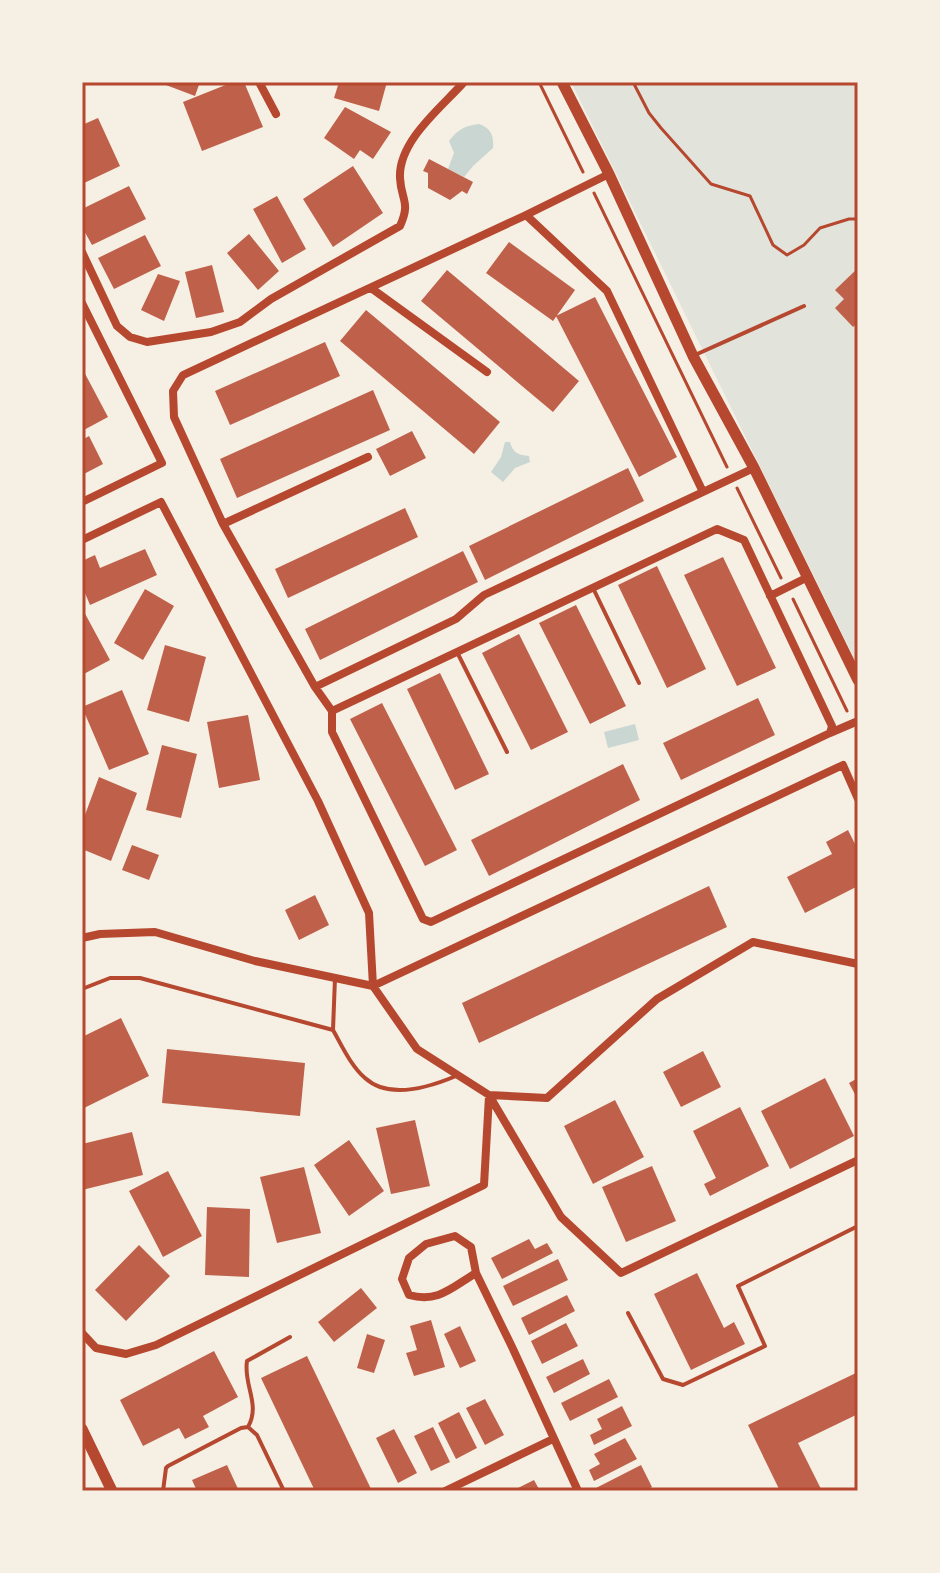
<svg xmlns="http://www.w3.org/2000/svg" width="940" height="1573" font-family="Karla,sans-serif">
  <rect width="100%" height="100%" fill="#f6efe4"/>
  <path fill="#e2e4dc" d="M571,82H858V666Z"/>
  <path fill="#c9d6d2" d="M479,124C491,128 494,136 493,148L473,166L464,177L448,169L454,153L449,141C458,129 465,126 479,124Z
    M505,442H510C513,453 518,455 529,456L530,462L515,468L503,482L491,472L501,457Z
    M635,724L639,740L608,748L604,732Z"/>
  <path fill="#bf614a" d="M158,82H200L195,96Z
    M233,82H244L263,127L202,151L183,102Z
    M339,82H387L379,111L334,98Z
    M345,107L391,132L373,159L360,150L354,159L324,138Z
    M98,118L120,166L82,184V125Z
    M429,159L473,182L467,194L462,191L450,200L428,188V173L423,171Z
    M353,166L383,213L333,247L303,199Z
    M129,186L146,219L92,245L82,227V209Z
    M277,196L306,249L282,263L253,209Z
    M249,234L279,271L258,290L227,253Z
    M145,235L161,266L114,289L98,258Z
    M509,242L575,290L553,321L486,273Z
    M212,265L224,312L196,318L185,272Z
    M858,268V323L853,327L835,308L844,299L835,290Z
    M447,270L579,381L553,412L421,301Z
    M158,274L180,281L164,321L141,310Z
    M595,297L677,457L639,477L556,316Z
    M366,310L500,422L474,454L340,341Z
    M325,342L340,376L230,425L215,391Z
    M82,368L108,417L82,431Z
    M373,390L390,430L237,498L220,459Z
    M412,431L426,458L390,476L376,449Z
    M89,436L103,464L82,475V440Z
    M628,468L644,501L485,580L469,546Z
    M405,508L418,537L288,598L275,569Z
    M145,549L157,575L90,605L82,586V561L95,555L100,568Z
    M463,551L478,582L320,660L305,629Z
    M723,557L776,668L737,686L684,575Z
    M657,566L706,669L667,688L618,585Z
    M145,589L174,606L143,660L114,643Z
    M576,605L626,706L590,724L539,623Z
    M82,608L110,660L82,675Z
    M519,634L568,732L531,750L482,653Z
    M165,645L206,657L189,722L147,710Z
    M440,673L489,774L455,790L407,689Z
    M122,690L149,754L109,770L82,707Z
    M758,698L775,735L681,780L663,743Z
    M382,703L457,850L425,866L350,719Z
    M248,715L260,780L219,788L207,722Z
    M162,745L197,754L181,818L146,810Z
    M623,764L640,800L489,876L471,840Z
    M99,777L137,793L111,861L82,849V823Z
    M848,830L858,850V886L805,913L787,877L832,854L826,842Z
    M132,845L159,855L149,880L122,870Z
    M709,886L727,927L479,1043L462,1003Z
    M315,895L329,925L299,940L285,910Z
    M121,1018L149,1076L82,1109V1037Z
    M167,1049L305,1063L300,1116L162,1103Z
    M703,1051L721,1087L681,1107L663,1072Z
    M825,1078L854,1136L790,1169L761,1111Z
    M858,1078V1100L849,1083Z
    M615,1100L644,1157L593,1184L564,1126Z
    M740,1107L769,1166L710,1196L704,1184L716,1178L693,1131Z
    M415,1120L430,1186L391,1194L376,1128Z
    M132,1132L143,1175L82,1190V1144Z
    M349,1140L384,1191L349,1216L314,1165Z
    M652,1166L676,1221L626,1242L602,1187Z
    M304,1167L321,1233L277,1243L260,1177Z
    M168,1171L202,1236L163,1257L129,1191Z
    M207,1207L250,1209L249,1277L205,1275Z
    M529,1239L535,1249L547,1243L553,1253L502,1279L491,1258Z
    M139,1245L170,1276L126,1321L95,1290Z
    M558,1259L568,1280L513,1306L503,1286Z
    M697,1273L724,1328L734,1322L745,1344L691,1370L654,1294Z
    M361,1288L377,1308L334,1342L318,1322Z
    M567,1295L575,1311L529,1335L521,1318Z
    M431,1320L445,1367L414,1376L406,1353L417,1350L410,1326Z
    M566,1323L578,1346L542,1364L531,1341Z
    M460,1326L476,1361L460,1368L444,1334Z
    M367,1334L385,1340L374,1373L357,1368Z
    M214,1351L238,1397L203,1416L209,1427L185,1439L179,1428L143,1446L120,1400Z
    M307,1356L372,1491H315L261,1378Z
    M583,1359L590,1374L554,1393L546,1377Z
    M858,1372V1414L798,1443L822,1491H780L748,1425Z
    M609,1379L618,1397L570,1421L561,1403Z
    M485,1399L504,1435L485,1445L466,1408Z
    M622,1406L632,1426L594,1445L590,1435L602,1429L597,1419Z
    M459,1412L477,1448L456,1459L438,1423Z
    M433,1427L450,1462L431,1471L414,1436Z
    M394,1429L417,1473L398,1483L376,1438Z
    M625,1438L637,1459L594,1481L589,1470L600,1464L594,1454Z
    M227,1465L239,1491H197L192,1480Z
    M641,1465L652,1487L645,1491H598L596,1488Z
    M534,1480L540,1491H512Z"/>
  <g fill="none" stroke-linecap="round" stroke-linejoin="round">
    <path stroke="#b5482f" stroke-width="3" d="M539,82L583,172
      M633,82L649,113L661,128L711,184L750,196L773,245L787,255L804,245L820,228L849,219H858
      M594,193L727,467
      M737,488L781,578
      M793,599L847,711"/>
    <path stroke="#b5482f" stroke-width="4" d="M695,355L804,306
      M593,588L639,683
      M457,652L507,752
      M82,989L110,978H140L333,1030C342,1046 351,1066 365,1078C389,1100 430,1087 456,1076
      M333,1030L335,978
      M628,1313L663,1379L683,1385L765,1346L738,1286L858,1226
      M248,1427C261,1404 243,1385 247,1361L290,1337
      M163,1491L166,1468L168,1466L241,1428L248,1427L257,1435L284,1491"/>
    <path stroke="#b5482f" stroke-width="8" d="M259,82L276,114
      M609,174L526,215L183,375L173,391L174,417L223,524L315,687L456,619L484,595L754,468
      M526,215L607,291L703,492
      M82,252L117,326L130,337L147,342L211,332L240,322L271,299L400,226C411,202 401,200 400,178C398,141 442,107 464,82
      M371,288L487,372
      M82,303L162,463L82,502
      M223,524L368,457
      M717,529L744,540L832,726L830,733L431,922L423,919L332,732V711Z
      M82,540L161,502L318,801L369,913L373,986L843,765L858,799
      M770,596L808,577
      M315,687L332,711
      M830,733L858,721
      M82,938L100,934L155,932L255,961L373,986L417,1049L489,1095L561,1217L621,1273L858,1160
      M489,1095L547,1098L657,999L753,942L858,964
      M476,1273C451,1288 438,1303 409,1295L402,1279L409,1258L426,1244L455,1236L471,1247L476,1273L513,1349L578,1491
      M82,1333L96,1348L126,1354L156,1345L484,1185L489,1096
      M445,1491L553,1439"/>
    <path stroke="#b5482f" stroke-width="11" d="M562,82L609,174L693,356L754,468L858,680
      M82,1429L112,1491"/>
  </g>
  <rect width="940" height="1573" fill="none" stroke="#f6efe4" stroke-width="168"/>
  <rect x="84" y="84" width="772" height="1405" fill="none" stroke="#b5482f" stroke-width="3"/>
</svg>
